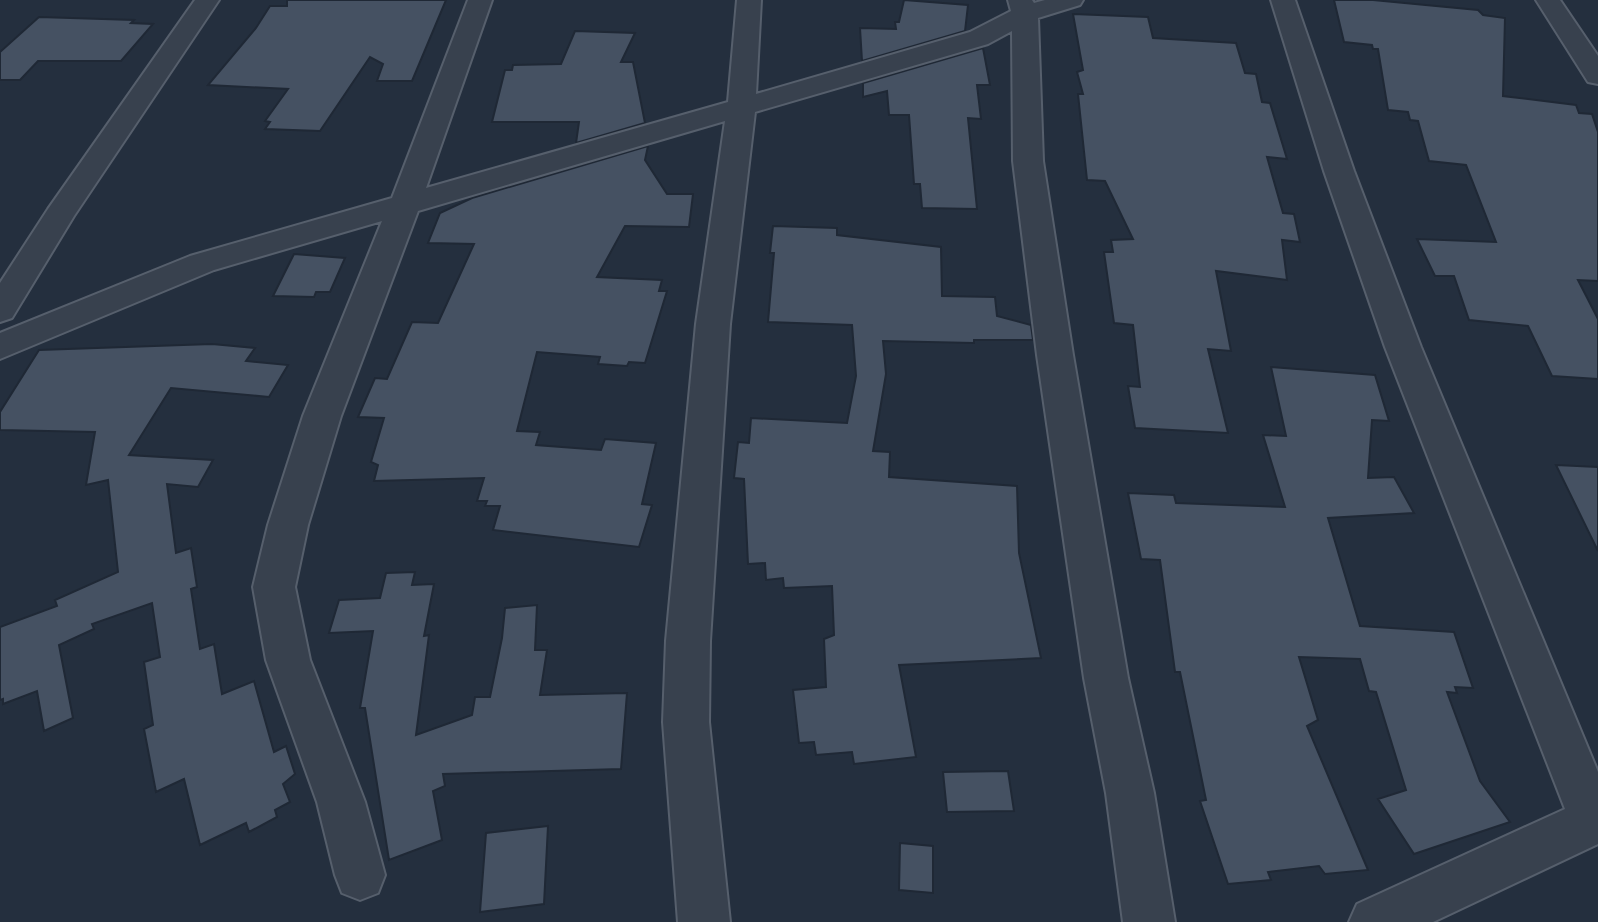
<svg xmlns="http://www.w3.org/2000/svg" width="1598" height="922" font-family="'Varela Round',sans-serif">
  <rect width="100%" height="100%" fill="#242f3e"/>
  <path fill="#455162" stroke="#1f2835" stroke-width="2" d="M287,0H446L412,81H377L383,64L370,57L320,131L265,129L270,122L265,121L288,89L208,85L256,28L270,6H287Z
    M904,0L968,5L965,31L862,61L860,28L896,29L895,22H899Z
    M1334,0H1373L1478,10L1483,15L1505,18L1503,96L1576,105L1579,113L1592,114L1598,132V281L1578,280L1598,319V379L1552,376L1528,326L1469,320L1454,276H1435L1417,239L1496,242L1466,165L1429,161L1418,121L1410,120L1408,112L1388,110L1378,49H1373L1372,45L1344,42Z
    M1073,14L1148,17L1153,38L1236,43L1245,73L1256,74L1262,102L1270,103L1287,159L1267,157L1283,213L1294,214L1300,242L1282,240L1287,280L1216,271L1231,351L1208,349L1228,433L1135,428L1128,386L1140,387L1133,325L1114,323L1104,252H1113L1111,240L1133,239L1105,181L1087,180L1078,94H1083L1077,72L1083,70Z
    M39,17L134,20L131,23L153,24L121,61H38L20,80H0V52Z
    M575,31L635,33L621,62H633L645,123L576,143L579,122H492L505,70H512L513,65L561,64Z
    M983,48L990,85H977L981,119L968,118L977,209L922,208L920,184H914L909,115H889L887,91L863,97V83Z
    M648,146L645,160L667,194H693L689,227L625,226L597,277L662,280L659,291H667L645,363L629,362L627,366L598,364L600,357L537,352L517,431L540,432L536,445L601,450L605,439L656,443L642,504L652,505L639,547L493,530L500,506H485L487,501H477L484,478L374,481L378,465L371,462L384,418L358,417L375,378L387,379L412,322L438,323L474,244L428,243L440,213L472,198Z
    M773,226L837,228V235L941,247L942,296L995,297L997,316L1031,325L1033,340H974V343L883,341L886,374L873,451L890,452L889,477L1017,486L1019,553L1041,658L899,665L916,757L854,764L852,752L816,755L814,742L799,743L793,690L826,687L824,639L834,635L832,586L784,588L783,578L766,580L765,563L748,564L744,479L734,478L738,442L749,443L751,418L847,423L856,376L852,325L768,322L774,253H770Z
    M294,254L345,258L330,292H316L314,297L273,296Z
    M212,344L255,348L246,361L288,365L269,397L171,388L129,455L213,460L198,487L167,484L176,553L191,548L197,587L191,589L200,649L214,644L222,694L254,681L274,752L286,746L295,774L283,784L290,802L275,810L277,817L249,832L246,823L200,845L184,779L156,792L144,729L153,725L144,662L160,657L152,603L92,624L94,629L59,645L73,718L44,731L37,691L3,704V699L0,700V627L57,606L55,600L118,572L108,480L86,485L95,432L0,430V412L39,350Z
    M1271,367L1375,375L1389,421L1372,420L1368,478L1394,477L1414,513L1328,518L1360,626L1454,632L1473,688L1455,687L1457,693L1447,692L1480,781L1510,822L1414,854L1378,799L1406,790L1376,692L1369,691L1360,659L1299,657L1318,720L1307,726L1368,870L1325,874L1319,866L1268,872L1271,880L1228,884L1200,801L1206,800L1180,672H1175L1160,560L1141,559L1128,493L1174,495L1176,503L1285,507L1263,435L1286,436Z
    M1556,465L1598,467V551Z
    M415,572L412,585L434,584L424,636L429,635L416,735L472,715L475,697H490L502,638L505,608L537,605L535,650H547L540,695L627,693L621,769L443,774L445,786L433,791L442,840L389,860L365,708H360L373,631L329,633L339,600L380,598L386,573Z
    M1008,771L1014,811L947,812L943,772Z
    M548,826L544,904L480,912L486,833Z
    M900,843L933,846V893L899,890Z"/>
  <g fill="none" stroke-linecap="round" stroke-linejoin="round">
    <defs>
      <path id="minor" d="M195,0H219L74,216L12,318L0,322V283L48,209Z
        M468,0H492L426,188L728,102L737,0H761L756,94L970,32L1011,11L1008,0H1032L1034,3L1045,0H1083L1080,5L1038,18L1043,161L1073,355L1128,678L1154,793L1175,922H1123L1106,793L1084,678L1037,355L1013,161L1012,31L988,44L755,112L730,324L710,641L709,722L730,922H678L663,722L666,641L696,324L725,121L418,211L341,416L308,525L295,587L310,660L365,802L385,875L378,893L360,900L342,893L335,875L317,802L266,660L253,587L268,525L303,416L382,221L214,270L0,359V333L190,256L392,198Z
        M1271,0H1295L1354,171L1421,347L1598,772V844L1433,922H1349L1357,904L1565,809L1385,347L1324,171Z
        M1536,0H1560L1598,56V84L1588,82Z"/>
    </defs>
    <use href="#minor" stroke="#565f6c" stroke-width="4"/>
    <use href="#minor" fill="#38414e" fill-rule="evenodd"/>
  </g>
</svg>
